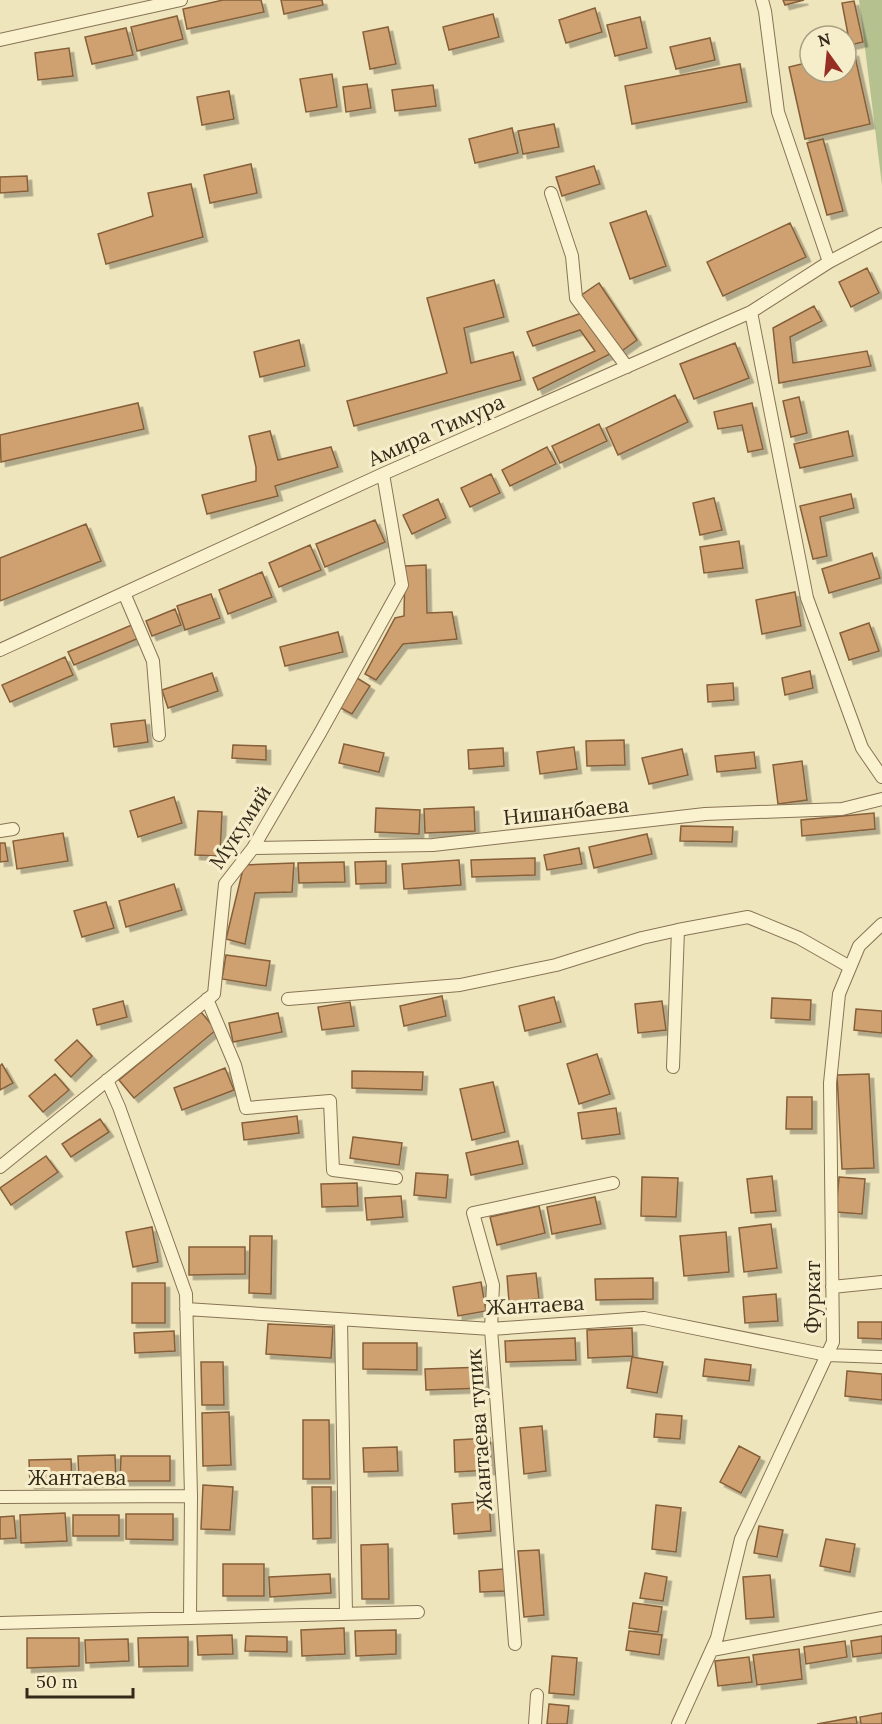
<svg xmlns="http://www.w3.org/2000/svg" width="882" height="1724" font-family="Lora,serif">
  <defs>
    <filter id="shadow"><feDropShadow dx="4.5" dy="4.5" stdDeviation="0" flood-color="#0004"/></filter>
  </defs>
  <rect width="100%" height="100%" fill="#efe5bc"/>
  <path fill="#b6c190" d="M859,0H882V185Z"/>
  <path fill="#cfa170" stroke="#86603a" stroke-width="1.5" filter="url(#shadow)" d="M223,0H261L264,12L187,29L183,9Z
    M281,0H322L323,5L284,14Z
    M783,0H804L785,5Z
    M854,1L863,42L850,45L842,3Z
    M595,8L602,32L566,43L559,20Z
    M493,14L499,37L449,50L443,27Z
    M177,16L183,39L137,51L131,27Z
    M640,17L647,48L615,56L607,25Z
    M388,27L396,64L370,69L363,32Z
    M126,28L133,55L92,64L85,37Z
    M710,38L715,60L676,69L670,47Z
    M69,48L73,76L38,80L35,53Z
    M854,52L870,124L805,139L789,67L810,62V72H846V54Z
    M740,64L747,102L632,124L625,86Z
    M332,74L337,107L306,112L300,79Z
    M367,84L371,108L346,112L343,87Z
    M433,85L436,106L395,111L392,90Z
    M229,91L234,119L202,125L197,97Z
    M554,124L559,147L523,154L518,131Z
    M512,128L518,153L475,163L469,139Z
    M823,139L843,211L827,215L807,143Z
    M251,164L257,193L210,203L204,175Z
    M594,166L600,184L562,196L556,177Z
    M27,176L28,191L0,193V177Z
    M191,184L203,237L106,264L98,234L153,216L148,193Z
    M646,211L666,266L630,279L610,223Z
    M790,223L806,257L723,296L707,262Z
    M867,268L879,293L851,307L839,282Z
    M494,280L504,317L464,328L471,363L513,352L521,380L354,426L347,401L447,373L427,298Z
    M599,283L637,340L619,353L580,296Z
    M814,306L822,321L790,337L793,363L867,351L871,366L779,383L773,328Z
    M582,313L610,354L538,390L533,378L595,351L580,330L533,346L527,332Z
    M299,340L305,366L260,377L254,352Z
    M735,343L749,378L694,399L680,364Z
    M675,395L688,422L618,455L606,428Z
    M799,397L807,433L791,437L783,401Z
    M138,403L144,429L1,462L0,435Z
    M752,403L763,449L748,452L742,425L718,429L714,412Z
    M599,424L607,441L560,463L552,446Z
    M270,431L278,460L331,447L338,467L275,486L278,496L207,514L202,495L256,481V467L249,436Z
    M848,431L853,456L800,468L794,444Z
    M547,447L556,464L510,486L502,470Z
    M491,474L500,493L470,507L461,488Z
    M851,494L854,508L820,517L827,556L813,559L800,506Z
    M714,498L722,530L700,535L693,503Z
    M438,499L446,518L412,534L403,515Z
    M375,520L385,542L325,567L316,544Z
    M86,524L101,561L0,601V558Z
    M739,541L743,568L704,573L700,547Z
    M310,545L321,570L279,587L269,563Z
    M872,553L880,578L829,593L822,569Z
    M426,565L427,613L452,612L457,639L403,644L376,680L365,674L395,618L404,616L405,566Z
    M262,572L272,597L228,614L219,590Z
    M795,592L801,626L762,634L756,600Z
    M211,594L220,618L185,630L177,606Z
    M175,609L181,625L152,636L146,621Z
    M869,623L879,651L849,660L840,633Z
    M134,624L139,638L74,665L68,652Z
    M338,632L343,652L285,666L280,647Z
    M65,657L73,675L10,702L2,685Z
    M810,671L813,688L785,695L782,678Z
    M212,673L218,691L168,708L162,690Z
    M357,678L370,686L352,714L339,707Z
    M733,683L734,700L708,702L707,685Z
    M145,720L148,742L114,747L111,724Z
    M624,740L625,765L587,766L586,741Z
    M344,744L384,753L379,772L339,763Z
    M233,745L266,746V760L232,758Z
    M574,747L577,769L540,774L537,752Z
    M503,748L504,766L469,769L468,750Z
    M682,749L688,775L649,784L642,758Z
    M754,752L756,768L717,772L715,756Z
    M802,761L807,800L778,804L773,765Z
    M174,797L182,823L138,837L130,811Z
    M474,807L475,831L425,833L424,809Z
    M376,808L420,810L419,834L375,832Z
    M198,811L222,812L220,856L195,855Z
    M874,813L875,829L802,836L801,820Z
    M681,826L733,827L732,842L680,841Z
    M63,833L68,861L17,869L13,841Z
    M647,834L652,854L594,868L589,847Z
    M0,843H5L8,861L0,862Z
    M579,848L582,864L547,870L544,855Z
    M535,858V875L472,877L471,860Z
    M459,860L461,885L404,889L402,864Z
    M386,861V883L356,884L355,862Z
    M344,862L345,882L299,883L298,863Z
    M294,863L292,892L255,893L245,944L226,939L244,865Z
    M174,884L182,910L126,927L119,901Z
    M106,902L114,928L82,937L74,911Z
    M226,955L270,961L266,986L222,979Z
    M442,996L446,1016L404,1026L400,1006Z
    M554,997L561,1022L525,1031L519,1006Z
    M772,998L811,1000L810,1020L771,1018Z
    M123,1001L127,1017L97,1025L93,1009Z
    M662,1001L666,1030L638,1033L635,1004Z
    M350,1002L354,1026L322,1030L318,1007Z
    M856,1009L882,1011V1033L854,1030Z
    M201,1012L216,1030L134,1098L119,1080Z
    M278,1013L282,1032L233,1042L229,1023Z
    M77,1040L92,1056L71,1077L55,1060Z
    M597,1054L610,1094L579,1104L567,1064Z
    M2,1064L13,1083L0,1090V1066Z
    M225,1068L234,1090L182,1110L174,1088Z
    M352,1071L423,1072L422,1090L352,1088Z
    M55,1074L69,1090L43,1112L29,1096Z
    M869,1074L874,1168L842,1169L837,1075Z
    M493,1082L505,1132L472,1140L460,1089Z
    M787,1097H812V1129H786Z
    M616,1108L620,1134L582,1139L578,1113Z
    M297,1116L299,1133L244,1140L242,1123Z
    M100,1119L109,1132L71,1157L62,1144Z
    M353,1137L402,1143L399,1165L350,1158Z
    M518,1141L523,1164L471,1175L466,1153Z
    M46,1156L58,1172L11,1205L0,1188Z
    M416,1173L448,1175L446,1198L414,1195Z
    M772,1176L776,1211L751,1213L747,1179Z
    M642,1177L678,1178L676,1217L641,1216Z
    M839,1177L865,1179L862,1214L836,1212Z
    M357,1183L358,1206L322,1207L321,1184Z
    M401,1196L403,1217L367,1220L365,1198Z
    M595,1197L601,1224L552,1234L547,1207Z
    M539,1206L545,1233L497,1245L490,1217Z
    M771,1224L777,1268L744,1272L739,1228Z
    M152,1227L158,1262L133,1267L126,1232Z
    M726,1232L729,1272L684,1276L680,1236Z
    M250,1236H272L271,1294L249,1293Z
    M189,1247H245V1274L189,1275Z
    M536,1273L539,1299L509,1302L507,1276Z
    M653,1278V1299L596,1300L595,1279Z
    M481,1282L486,1311L458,1316L453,1287Z
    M132,1283H165V1323H132Z
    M776,1294L778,1321L745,1323L743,1297Z
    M858,1322H882V1339L858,1338Z
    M268,1324L333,1327L331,1358L266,1354Z
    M632,1328L633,1356L588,1358L587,1330Z
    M174,1331L175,1351L135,1353L134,1333Z
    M575,1338L576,1360L506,1362L505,1341Z
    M363,1343H417V1370L363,1369Z
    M632,1357L663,1362L657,1393L627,1388Z
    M705,1359L751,1365L749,1381L703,1376Z
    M201,1362H223L224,1405H202Z
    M485,1367V1388L426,1390L425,1369Z
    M847,1371L882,1374V1400L845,1396Z
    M229,1412L231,1465L203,1466L202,1413Z
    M656,1414L682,1416L680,1439L654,1437Z
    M303,1420H329L330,1479H303Z
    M542,1426L546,1471L524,1474L520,1428Z
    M490,1438L491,1470L455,1472L454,1440Z
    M739,1446L760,1457L741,1493L720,1482Z
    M397,1447L398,1471L364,1472L363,1448Z
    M115,1455L116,1482L79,1483L78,1456Z
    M121,1456H170V1481H120Z
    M71,1459L72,1483L30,1484L29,1460Z
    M203,1485L233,1487L230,1530L201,1529Z
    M312,1487H331V1538L313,1539Z
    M489,1501L491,1531L454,1534L452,1504Z
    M656,1505L681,1508L676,1552L652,1549Z
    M65,1513L67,1541L21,1543L20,1515Z
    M126,1514H173V1540L126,1539Z
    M73,1515H119V1536H73Z
    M14,1516L16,1538L0,1539V1517Z
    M759,1526L783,1530L777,1557L754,1553Z
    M826,1539L855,1544L850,1572L820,1566Z
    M388,1544L389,1599H362L361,1545Z
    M539,1550L544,1615L524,1617L518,1551Z
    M223,1564H264V1596H223Z
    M504,1569L506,1591L480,1592L479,1571Z
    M645,1573L667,1577L663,1601L640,1598Z
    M330,1574L331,1593L270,1597L269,1577Z
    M770,1575L774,1617L746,1619L743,1577Z
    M633,1603L662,1607L658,1632L629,1628Z
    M344,1628L345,1654L302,1656L301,1630Z
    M396,1630V1654L356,1656L355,1631Z
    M629,1631L662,1635L659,1655L626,1650Z
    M232,1635L233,1654L198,1655L197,1636Z
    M246,1636L287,1637V1652L245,1651Z
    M882,1636V1653L853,1657L851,1641Z
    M188,1637V1666L139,1667L138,1638Z
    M27,1638H79V1666L27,1668Z
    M128,1639L129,1661L86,1663L85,1640Z
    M845,1641L847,1657L806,1664L804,1647Z
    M799,1649L802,1679L757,1685L753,1655Z
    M552,1656L577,1658L574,1695L549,1693Z
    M749,1657L752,1682L718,1686L715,1661Z
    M549,1704L569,1706L567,1724H547Z
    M882,1713V1724H861L860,1717Z
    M856,1717L857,1724H817Z"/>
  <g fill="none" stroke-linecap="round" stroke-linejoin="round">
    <defs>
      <path id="street" d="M762,0L765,11L778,112L829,262
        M0,40L181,0
        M551,193L572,256L576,298L627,367
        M751,312L807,598L862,748L882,777
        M124,593L153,661L159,735
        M0,650L383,474L751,312L829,262L882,234
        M0,831L13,829
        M253,848L433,845L705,814L842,809L882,799
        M207,999L235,1065L246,1108L330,1101L333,1170L396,1178
        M288,999L460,985L556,965L642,938L678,930
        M673,1067L678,930L748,917L799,938L850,967
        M107,1080L119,1107L186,1294L191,1496L190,1618
        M0,1167L214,994L225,884L253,848L320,733L402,585L383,474
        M832,1287L882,1282
        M186,1309L491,1329L644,1318L827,1355L882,1357
        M341,1320L346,1614
        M0,1497L191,1496
        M0,1623L418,1612
        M515,1644L491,1329L493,1285L473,1213L613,1183
        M712,1650L882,1618
        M535,1724L537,1695
        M678,1724L717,1638L741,1539L833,1342L830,1083L839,994L859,946L882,924"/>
    </defs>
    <use href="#street" stroke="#877455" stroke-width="14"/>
    <use href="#street" stroke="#faf1cf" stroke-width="12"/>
  </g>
  <g text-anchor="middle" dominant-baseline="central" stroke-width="6" stroke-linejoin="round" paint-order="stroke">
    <g font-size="21" fill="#352a1a" stroke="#f6eecb">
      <text transform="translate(436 430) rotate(-24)">Амира Тимура</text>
      <text transform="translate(566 811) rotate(-6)">Нишанбаева</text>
      <text transform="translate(240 827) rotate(-57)">Мукумий</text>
      <text transform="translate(812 1297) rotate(-90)">Фуркат</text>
      <text transform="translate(535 1305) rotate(-3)">Жантаева</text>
      <text transform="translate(479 1430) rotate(-94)">Жантаева тупик</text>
      <text x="77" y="1477">Жантаева</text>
    </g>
  </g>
  <g transform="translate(828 54) rotate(345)"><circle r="28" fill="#f6eecb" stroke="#a9a084" stroke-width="1.5"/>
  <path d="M0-4.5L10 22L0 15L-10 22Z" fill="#972e23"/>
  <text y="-9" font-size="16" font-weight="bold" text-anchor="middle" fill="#352a1a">N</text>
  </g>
  <path d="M27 1688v9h106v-9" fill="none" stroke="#352a1a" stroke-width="3"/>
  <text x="36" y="1688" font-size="18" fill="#352a1a" stroke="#f6eecb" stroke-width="4.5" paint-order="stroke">50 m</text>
</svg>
